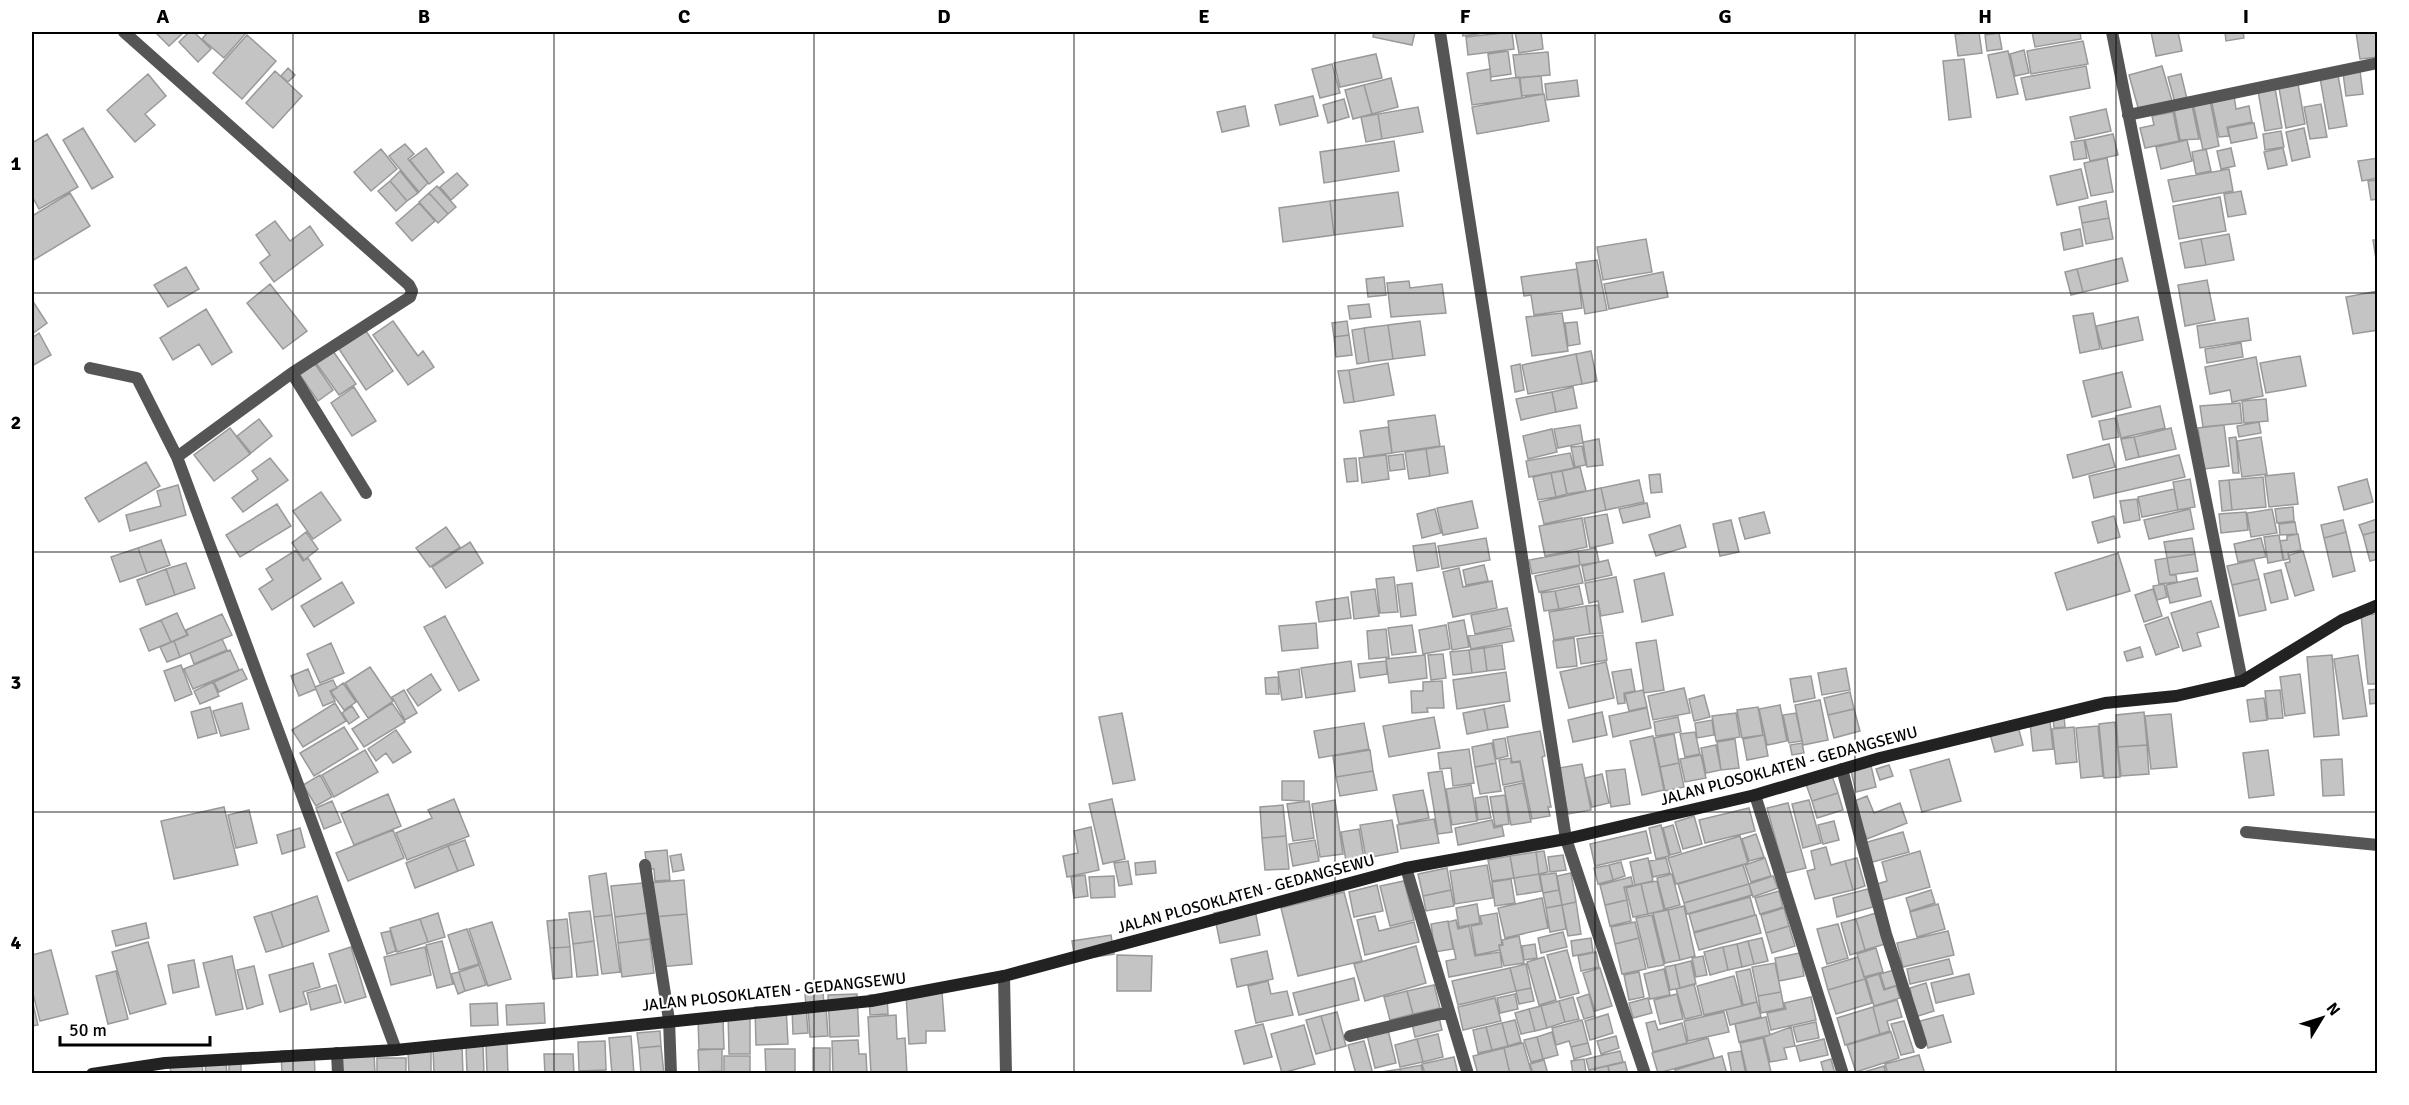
<svg xmlns="http://www.w3.org/2000/svg" width="2409" height="1105" font-family="Signika,sans-serif">
  <rect width="100%" height="100%" fill="#fff"/>
  <path fill="#c4c4c4" stroke="#999" stroke-width="1.5" d="M155,32H184L169,46Z
    M189,32H194L211,49L198,62L179,42Z
    M208,32H247L224,58L202,39Z
    M1374,32H1415L1412,45L1373,37Z
    M1462,32H1493L1463,36Z
    M1512,32L1514,49L1468,55L1466,37Z
    M1515,32H1541L1543,49L1519,53Z
    M1979,32L1982,53L1958,56L1955,34Z
    M2032,32H2080L2081,39L2035,47Z
    M2151,32H2178L2182,51L2156,56Z
    M2225,32H2243L2244,38L2226,41Z
    M2356,32H2378V57L2360,59Z
    M1999,33L2002,49L1987,51L1985,35Z
    M247,35L276,61L242,99L213,73Z
    M2083,41L2088,64L2031,74L2027,51Z
    M2024,50L2029,73L2015,76L2010,54Z
    M1508,51L1511,74L1491,77L1488,54Z
    M2008,51L2018,94L1997,98L1988,55Z
    M1548,52L1550,75L1516,78L1513,55Z
    M1376,54L1382,78L1340,87L1334,63Z
    M1964,59L1971,117L1949,120L1943,61Z
    M1332,64L1340,93L1320,98L1312,69Z
    M2086,66L2090,88L2026,100L2021,78Z
    M2162,66L2172,101L2139,111L2129,75Z
    M288,68L295,75L288,82L281,76Z
    M1490,69L1491,81L1519,77L1522,98L1472,105L1467,73Z
    M275,71L302,96L273,128L246,103Z
    M2360,71L2363,94L2346,96L2343,73Z
    M148,74L166,96L145,114L155,125L135,142L107,110Z
    M2181,74L2187,99L2175,103L2168,77Z
    M2338,75L2347,126L2329,129L2320,78Z
    M1541,76L1543,94L1522,96L1520,78Z
    M1391,78L1398,107L1372,114L1364,85Z
    M1577,80L1579,96L1547,100L1545,84Z
    M2298,84L2305,124L2286,128L2279,88Z
    M1364,85L1372,114L1353,119L1345,90Z
    M2275,88L2282,128L2265,131L2258,91Z
    M1544,94L1549,121L1477,134L1472,107Z
    M2234,95L2236,109L2249,106L2252,122L2227,127L2229,136L2219,137L2211,99Z
    M1313,96L1318,116L1280,125L1275,105Z
    M1344,99L1349,117L1328,123L1323,105Z
    M2210,100L2219,146L2203,150L2193,103Z
    M2321,104L2327,137L2310,139L2304,107Z
    M2192,105L2199,139L2180,140L2174,109Z
    M1245,106L1249,126L1222,132L1217,112Z
    M1418,107L1423,132L1382,139L1378,114Z
    M2106,109L2111,131L2075,139L2070,117Z
    M2173,112L2179,141L2145,148L2140,128L2154,125L2152,116Z
    M1378,114L1382,139L1366,142L1361,117Z
    M2254,123L2257,138L2231,143L2228,128Z
    M83,128L113,177L92,189L63,140Z
    M2304,128L2310,157L2292,161L2286,132Z
    M2281,131L2284,147L2265,150L2263,134Z
    M47,134L78,187L39,209L32,196V143Z
    M2113,134L2118,155L2090,161L2085,140Z
    M2084,140L2087,158L2074,160L2071,142Z
    M2187,140L2192,161L2161,169L2156,147Z
    M1394,141L1399,171L1324,183L1320,152Z
    M405,144L414,154L408,159L428,183L419,192L389,156Z
    M426,148L444,172L429,184L410,160Z
    M2231,148L2235,166L2221,169L2217,151Z
    M2283,148L2287,165L2268,169L2264,152Z
    M381,149L397,169L371,191L354,172Z
    M2206,149L2211,171L2196,174L2192,152Z
    M2107,158L2113,192L2091,196L2084,163Z
    M2378,158V178L2362,181L2358,161Z
    M2081,169L2088,198L2057,205L2050,176Z
    M2229,169L2233,191L2173,202L2168,180Z
    M400,171L418,193L407,201L390,181Z
    M457,173L468,185L451,200L440,187Z
    M2378,180V199L2371,200L2368,181Z
    M390,181L407,201L396,211L378,191Z
    M437,186L456,207L448,214L429,193Z
    M2241,191L2246,214L2228,217L2224,194Z
    M1398,192L1403,226L1334,235L1330,201Z
    M70,193L90,226L32,261V216Z
    M429,193L448,214L438,223L419,202Z
    M2220,197L2226,231L2179,239L2173,206Z
    M1330,201L1334,235L1283,242L1279,208Z
    M2106,201L2109,218L2082,223L2079,207Z
    M419,203L435,221L412,241L396,223Z
    M2109,218L2113,239L2086,244L2082,223Z
    M275,221L290,241L310,226L323,245L274,282L260,263L270,255L256,235Z
    M2080,229L2083,246L2064,250L2061,233Z
    M2229,234L2234,260L2206,265L2201,239Z
    M1646,239L1652,272L1603,280L1597,247Z
    M2201,239L2206,265L2185,268L2180,243Z
    M2373,240H2378V259H2376Z
    M2122,258L2128,281L2083,292L2077,269Z
    M1597,260L1607,310L1585,314L1576,263Z
    M186,267L199,289L168,307L154,285Z
    M1577,269L1582,308L1534,315L1531,295L1524,296L1521,277Z
    M2077,269L2083,292L2071,295L2065,272Z
    M1663,272L1668,297L1609,309L1604,284Z
    M1384,277L1386,295L1368,297L1366,279Z
    M2207,280L2215,320L2185,326L2178,285Z
    M1409,281L1410,288L1442,284L1446,313L1391,317L1387,283Z
    M270,284L307,331L283,349L247,303Z
    M2378,291V330L2353,334L2346,297Z
    M32,300L47,323L32,334Z
    M1369,304L1371,317L1350,319L1348,306Z
    M206,309L232,352L212,365L199,344L173,360L160,338Z
    M1562,313L1568,351L1532,356L1526,317Z
    M2093,313L2100,349L2080,353L2073,316Z
    M2138,317L2143,340L2102,349L2096,326Z
    M2248,318L2251,340L2200,348L2197,326Z
    M393,321L418,356L423,351L434,367L408,385L373,335Z
    M1347,321L1349,335L1334,337L1332,323Z
    M1420,321L1425,355L1393,359L1388,325Z
    M1577,322L1580,344L1568,346L1565,323Z
    M1388,325L1393,359L1369,362L1364,328Z
    M1364,328L1369,362L1357,364L1352,330Z
    M366,331L393,371L366,390L339,349Z
    M39,333L51,355L32,366V338Z
    M1349,335L1352,355L1336,357L1334,337Z
    M2241,343L2243,357L2207,363L2205,349Z
    M333,351L356,384L339,395L316,363Z
    M1591,351L1597,381L1582,384L1576,354Z
    M1576,354L1582,384L1528,394L1522,365Z
    M2300,356L2306,386L2266,393L2260,363Z
    M2256,357L2263,396L2232,402L2230,390L2210,394L2205,367Z
    M1388,363L1394,395L1354,402L1349,370Z
    M315,364L333,390L318,401L300,375Z
    M1520,364L1524,390L1515,392L1511,366Z
    M1349,370L1354,402L1344,403L1338,371Z
    M2122,372L2131,407L2092,417L2083,381Z
    M354,387L376,421L352,436L331,403Z
    M1573,387L1577,408L1556,412L1552,392Z
    M1552,392L1556,412L1521,420L1516,399Z
    M2266,399L2268,421L2244,423L2242,401Z
    M2240,403L2242,423L2203,427L2200,406Z
    M2160,406L2165,428L2121,438L2116,416Z
    M1435,415L1440,446L1392,453L1388,421Z
    M2115,418L2119,437L2103,440L2099,421Z
    M259,419L272,436L251,453L237,436Z
    M2259,422L2261,433L2239,437L2237,426Z
    M1580,425L1583,443L1558,448L1554,429Z
    M2224,425L2229,466L2204,469L2198,428Z
    M1388,427L1392,453L1364,457L1360,431Z
    M230,428L250,454L214,481L194,455Z
    M2171,428L2176,449L2139,457L2134,437Z
    M1552,429L1557,452L1528,459L1523,436Z
    M2134,437L2139,457L2126,460L2121,439Z
    M2236,437L2239,473H2233L2229,438Z
    M2261,437L2267,474L2242,477L2237,441Z
    M1599,439L1603,465L1587,467L1583,442Z
    M2109,444L2115,467L2073,478L2067,455Z
    M1444,446L1448,473L1430,476L1426,449Z
    M1582,446L1586,465L1575,467L1571,447Z
    M1426,449L1430,476L1409,479L1405,452Z
    M1570,453L1574,468L1529,477L1526,461Z
    M1403,454L1405,469L1390,471L1388,456Z
    M1386,455L1389,479L1362,483L1359,458Z
    M2179,455L2185,477L2094,498L2089,476Z
    M270,458L288,480L243,512L232,498L258,479L252,471Z
    M1356,458L1358,481L1347,482L1344,459Z
    M146,462L160,486L99,522L85,498Z
    M1580,467L1586,491L1567,494L1562,471Z
    M1562,471L1567,494L1556,497L1551,473Z
    M1551,473L1556,497L1538,500L1533,477Z
    M2294,473L2298,504L2269,507L2265,476Z
    M1660,474L1662,492L1651,493L1649,475Z
    M2263,477L2266,507L2232,510L2229,480Z
    M2190,479L2195,507L2178,510L2173,482Z
    M2367,479L2373,502L2344,510L2338,487Z
    M1639,480L1644,502L1606,510L1601,488Z
    M2229,480L2232,510L2222,511L2219,481Z
    M178,485L186,515L130,531L126,515L161,506L157,491Z
    M1601,488L1606,510L1544,524L1539,502Z
    M2174,489L2178,510L2142,517L2138,497Z
    M321,492L341,520L313,539L293,511Z
    M2137,499L2140,520L2124,523L2120,501Z
    M1472,501L1478,528L1443,535L1437,508Z
    M1647,503L1650,517L1623,523L1619,509Z
    M277,504L291,526L240,557L226,535Z
    M2293,507L2294,521L2277,523L2275,509Z
    M1435,509L1441,533L1422,538L1417,514Z
    M2190,509L2194,529L2149,539L2144,520Z
    M2272,509L2277,533L2251,537L2247,513Z
    M1764,512L1770,533L1745,539L1739,518Z
    M2246,512L2248,530L2221,533L2219,514Z
    M1607,514L1613,543L1590,548L1584,518Z
    M2114,516L2120,537L2098,543L2092,522Z
    M1582,518L1587,547L1545,556L1539,526Z
    M2377,519L2378,531L2363,535L2359,525Z
    M1731,520L1739,552L1720,556L1713,524Z
    M2343,520L2346,532L2324,538L2321,525Z
    M2295,522L2297,534L2280,535L2279,524Z
    M1680,525L1686,547L1656,556L1649,535Z
    M446,527L460,547L430,567L416,548Z
    M2378,531V559L2370,561L2363,535Z
    M306,532L318,549L304,560L292,543Z
    M2346,532L2355,571L2333,577L2324,538Z
    M2298,534L2301,550L2288,553L2289,559L2284,560L2280,541L2287,540V536Z
    M2279,535L2283,560L2268,563L2264,537Z
    M1486,538L1490,560L1442,569L1438,546Z
    M2192,538L2195,554L2167,558L2164,542Z
    M2261,538L2266,557L2238,562L2234,544Z
    M161,540L170,565L147,573L138,548Z
    M470,542L483,563L446,588L432,567Z
    M1435,543L1439,567L1417,571L1413,546Z
    M138,548L147,573L120,582L111,557Z
    M1596,548L1599,562L1580,565L1578,551Z
    M296,550L303,561L308,558L321,579L272,610L259,589L273,580L266,569Z
    M1578,551L1580,565L1532,574L1529,560Z
    M2303,551L2314,590L2295,596L2285,563L2290,562L2289,555Z
    M2118,553L2130,591L2067,610L2055,573Z
    M2195,554L2198,571L2170,575L2167,558Z
    M2167,558L2170,575H2176L2177,582L2159,584L2155,560Z
    M1608,560L1612,575L1585,581L1582,566Z
    M2254,560L2259,579L2232,585L2227,566Z
    M186,563L195,588L175,595L166,569Z
    M1484,565L1488,581L1466,585L1463,570Z
    M1579,566L1583,583L1539,592L1535,576Z
    M1459,568L1463,587L1492,581L1497,608L1453,617L1443,572Z
    M166,569L175,595L146,605L137,580Z
    M2281,570L2288,599L2271,603L2264,574Z
    M1664,573L1673,615L1642,622L1634,580Z
    M1394,577L1398,612L1380,613L1376,579Z
    M1616,577L1623,612L1601,616L1598,601L1589,603L1585,583Z
    M2197,578L2201,596L2170,603L2166,585Z
    M2259,579L2266,610L2239,616L2232,585Z
    M342,582L354,603L314,627L301,606Z
    M1412,583L1416,615L1401,617L1397,585Z
    M2164,584L2167,597L2157,600L2153,586Z
    M1579,586L1583,604L1559,609L1555,591Z
    M1375,589L1379,616L1354,619L1351,592Z
    M2153,589L2162,616L2144,622L2135,595Z
    M1555,591L1559,609L1544,611L1541,593Z
    M1348,597L1351,618L1319,622L1316,602Z
    M2211,601L2219,627L2197,633L2201,646L2183,651L2171,613Z
    M1598,605L1603,633L1590,634L1586,606Z
    M1586,606L1590,634L1554,640L1549,612Z
    M1507,608L1511,626L1475,634L1471,615Z
    M177,613L187,635L171,642L161,620Z
    M222,614L232,635L180,657L174,641L188,635L186,630Z
    M2378,614V684H2368L2361,615Z
    M445,616L479,680L459,691L424,627Z
    M2168,617L2179,647L2156,655L2145,625Z
    M161,620L171,642L149,651L140,629Z
    M1464,620L1469,647L1452,650L1448,623Z
    M1316,623L1318,648L1282,651L1279,626Z
    M1412,625L1416,652L1392,655L1388,628Z
    M1446,625L1450,649L1423,654L1419,630Z
    M1511,628L1514,641L1471,649L1468,636Z
    M1386,629L1389,657L1369,659L1367,631Z
    M1603,635L1607,660L1581,664L1577,639Z
    M1574,638L1577,666L1557,668L1553,641Z
    M222,639L227,650L194,664L190,653Z
    M1656,640L1664,690L1644,693L1636,643Z
    M174,641L180,657L167,662L160,647Z
    M331,643L344,673L320,683L307,654Z
    M1502,645L1505,669L1487,671L1484,648Z
    M2140,647L2143,657L2127,661L2124,652Z
    M1484,648L1487,671L1472,673L1469,650Z
    M230,650L239,670L193,689L184,669Z
    M1469,650L1472,673L1453,675L1450,652Z
    M1443,654L1446,678L1431,680L1428,655Z
    M1425,655L1427,678L1389,683L1386,659Z
    M2332,655L2339,735L2314,737L2307,657Z
    M2358,655L2367,716L2343,719L2334,659Z
    M1351,661L1355,691L1306,698L1301,668Z
    M1386,661L1387,674L1360,678L1358,664Z
    M1606,662L1614,698L1569,708L1560,672Z
    M181,665L192,694L175,701L164,671Z
    M370,667L393,701L368,718L345,683Z
    M1846,668L1850,690L1822,695L1818,673Z
    M242,669L247,679L219,692L214,682Z
    M308,669L316,689L299,696L291,676Z
    M1299,669L1302,697L1282,700L1278,672Z
    M1631,669L1635,691L1624,693L1625,703L1618,704L1612,672Z
    M1506,672L1510,701L1457,709L1453,680Z
    M431,674L441,690L418,706L407,690Z
    M2300,674L2305,713L2285,716L2280,677Z
    M1811,676L1815,698L1794,702L1790,679Z
    M1278,677L1279,694H1266L1265,678Z
    M333,680L337,688L330,691L335,701L323,706L315,687Z
    M1442,681L1444,708H1427L1428,712L1412,713L1411,691H1423V682Z
    M213,682L219,696L200,704L194,691Z
    M343,683L356,702L344,710L331,692Z
    M1684,688L1690,713L1653,720L1648,696Z
    M2378,689V703L2370,704L2369,690Z
    M404,690L417,713L405,720L392,697Z
    M1643,690L1647,707L1629,711L1625,694Z
    M2280,690L2283,718L2268,719L2265,691Z
    M1850,692L1854,709L1828,715L1824,698Z
    M1704,695L1710,717L1694,721L1689,699Z
    M2264,698L2267,720L2250,722L2247,700Z
    M1820,700L1828,740L1803,745L1795,705Z
    M242,703L249,729L221,736L213,711Z
    M335,703L346,721L303,747L292,730Z
    M392,703L405,722L364,747L352,729Z
    M1504,705L1508,727L1488,730L1484,709Z
    M1780,705L1787,741L1767,745L1759,709Z
    M352,706L359,717L349,724L342,713Z
    M210,707L217,733L198,738L191,712Z
    M1758,707L1763,735L1742,738L1737,710Z
    M1647,708L1651,728L1613,737L1609,716Z
    M1484,709L1488,730L1467,734L1463,713Z
    M1854,709L1860,731L1834,738L1828,715Z
    M1602,712L1607,735L1573,742L1568,720Z
    M2144,712L2147,745L2118,747L2116,715Z
    M1122,713L1135,780L1113,784L1099,717Z
    M1736,713L1740,737L1716,741L1712,716Z
    M1796,713L1802,741L1789,743L1783,715Z
    M2171,714L2177,767L2151,769L2145,716Z
    M2064,716L2065,727L2054,728L2053,717Z
    M1434,717L1440,748L1389,757L1383,726Z
    M1678,717L1681,732L1656,736L1654,722Z
    M1712,720L1714,735L1697,738L1695,723Z
    M2050,721L2053,749L2033,751L2030,723Z
    M2115,722L2120,777L2104,778L2099,724Z
    M1364,723L1369,749L1319,758L1314,731Z
    M2018,726L2023,745L1995,752L1990,734Z
    M2098,726L2103,776L2081,778L2076,728Z
    M344,727L358,749L314,776L300,753Z
    M2074,727L2077,762L2056,764L2052,729Z
    M396,730L411,752L393,763L386,753L376,761L368,749Z
    M1540,731L1545,756L1542,757L1551,807H1548L1550,816L1532,819L1520,761L1512,762L1507,737Z
    M1695,732L1700,754L1685,757L1680,734Z
    M1674,734L1679,763L1660,767L1654,738Z
    M1764,735L1768,756L1747,760L1743,739Z
    M1653,736L1664,790L1642,795L1630,741Z
    M1505,738L1508,756L1496,759L1493,740Z
    M1735,739L1739,768L1721,770L1717,742Z
    M1492,743L1496,763L1475,767L1472,747Z
    M1802,743L1804,753L1792,755L1790,745Z
    M1716,745L1721,770L1706,773L1701,748Z
    M2147,745L2149,774L2121,776L2118,747Z
    M1469,749L1474,783L1453,786L1451,768L1440,769L1438,753Z
    M365,750L378,772L334,797L322,775Z
    M1370,750L1373,771L1336,777L1333,756Z
    M2268,750L2274,795L2249,798L2243,753Z
    M1701,755L1706,778L1685,782L1680,759Z
    M1511,758V763L1520,762L1523,781L1503,785L1499,760Z
    M1949,759L1961,801L1922,812L1910,770Z
    M2342,759L2344,795L2323,796L2321,760Z
    M1496,763L1501,791L1480,794L1475,767Z
    M1679,763L1684,787L1665,791L1660,767Z
    M1582,764L1591,810L1568,814L1559,768Z
    M1889,765L1893,776L1880,780L1876,769Z
    M1871,766L1876,787L1856,792L1851,771Z
    M1625,769L1630,804L1611,807L1606,771Z
    M1373,771L1377,790L1340,796L1336,777Z
    M1442,771L1452,832L1438,834L1428,773Z
    M1602,774L1609,803L1592,807L1585,778Z
    M320,775L332,797L316,806L303,785Z
    M1832,776L1838,793L1812,801L1806,784Z
    M1282,781H1304V801L1282,800Z
    M1523,783L1531,822L1511,825L1504,787Z
    M1471,785L1477,821L1452,825L1446,789Z
    M1423,790L1429,818L1399,824L1393,795Z
    M1838,793L1843,810L1817,818L1812,801Z
    M388,794L401,826L354,845L341,814Z
    M1505,795L1509,824L1495,826L1490,797Z
    M1487,796L1491,818L1478,820L1475,798Z
    M1867,796L1874,813L1900,803L1907,823L1867,839L1852,802Z
    M454,799L469,836L407,860L396,833L432,818L428,810Z
    M1112,799L1125,859L1103,864L1089,804Z
    M1335,800L1343,854L1320,857L1312,804Z
    M1809,800L1821,843L1803,848L1792,804Z
    M332,801L341,822L324,829L316,808Z
    M1309,801L1314,838L1293,841L1287,804Z
    M1788,803L1806,868L1785,873L1767,808Z
    M1283,805L1286,836L1262,838L1260,807Z
    M224,807L238,865L174,879L161,821Z
    M1749,808L1755,831L1705,843L1699,820Z
    M249,810L257,843L236,848L228,815Z
    M1694,816L1702,844L1683,849L1675,822Z
    M1434,819L1439,843L1401,849L1397,825Z
    M1392,820L1398,852L1366,858L1360,825Z
    M1492,820L1494,828L1502,826L1504,836L1458,845L1455,828Z
    M1834,821L1839,840L1823,844L1818,825Z
    M1661,825L1669,856L1656,859L1649,828Z
    M1673,825L1681,852L1670,855L1663,828Z
    M1091,827L1099,870L1067,877L1063,856L1078,853L1074,831Z
    M300,828L305,847L282,854L277,835Z
    M1359,829L1364,858L1346,861L1341,832Z
    M393,830L404,858L348,881L336,853Z
    M1646,831L1651,853L1595,866L1590,844Z
    M1903,832L1909,852L1869,863L1864,843Z
    M1756,834L1764,857L1749,861L1742,839Z
    M1286,836L1289,869L1265,870L1262,838Z
    M1740,836L1748,863L1676,884L1668,858Z
    M465,840L474,865L458,871L448,846Z
    M1315,840L1319,861L1293,866L1289,844Z
    M448,846L458,871L415,888L406,863Z
    M1826,847L1831,865L1845,861L1853,890L1815,899L1807,871L1815,869L1811,851Z
    M667,850L670,880L655,881L654,869H647L645,852Z
    M1544,851L1548,872L1539,874L1536,852Z
    M1920,851L1930,887L1879,901L1874,885L1887,881L1882,862Z
    M1536,852L1539,874L1514,878L1510,856Z
    M681,854L684,870L673,872L670,856Z
    M1563,855L1566,870L1550,872L1548,857Z
    M1510,856L1514,878L1492,881L1488,860Z
    M1648,858L1653,881L1635,885L1630,862Z
    M1666,858L1670,873L1653,877L1649,861Z
    M1765,858L1771,876L1751,882L1745,865Z
    M1857,858L1865,886L1853,890L1845,861Z
    M1128,861L1132,884L1119,886L1114,863Z
    M1155,861L1156,873L1136,875L1135,863Z
    M1621,862L1625,876L1613,880L1609,865Z
    M1487,865L1493,898L1455,904L1450,871Z
    M1609,865L1613,880L1598,884L1594,868Z
    M1743,865L1749,884L1684,903L1678,884Z
    M1447,868L1451,890L1423,896L1418,874Z
    M606,873L612,915L594,917L589,876Z
    M1556,873L1559,890L1543,893L1540,875Z
    M1571,873L1576,902L1562,905L1557,876Z
    M1539,874L1542,891L1517,895L1514,878Z
    M1672,874L1680,905L1665,909L1657,878Z
    M1085,875L1088,896L1074,898L1071,877Z
    M1114,876L1115,897L1091,898L1089,877Z
    M1773,876L1778,888L1753,897L1749,884Z
    M1631,877L1633,885L1624,887L1627,900L1605,905L1600,885Z
    M1511,879L1515,903L1495,906L1492,882Z
    M684,880L687,914L654,917L650,883Z
    M1404,881L1414,920L1390,926L1380,886Z
    M1657,881L1664,910L1648,914L1641,884Z
    M643,883L647,913L615,917L611,886Z
    M1641,884L1648,914L1633,917L1626,888Z
    M1749,884L1752,895L1687,914L1684,903Z
    M1377,885L1383,911L1354,917L1349,892Z
    M1868,889L1873,907L1837,917L1833,898Z
    M1451,890L1454,906L1426,911L1423,896Z
    M1559,890L1562,905L1546,908L1543,893Z
    M1931,890L1935,903L1910,911L1906,898Z
    M1779,891L1783,907L1760,914L1755,898Z
    M1344,892L1362,961L1298,976L1281,908Z
    M317,896L329,931L283,947L271,912Z
    M1750,897L1755,915L1694,932L1689,914Z
    M1542,898L1548,928L1505,938L1498,908Z
    M1627,900L1631,921L1610,926L1605,905Z
    M1576,902L1581,934L1568,936L1562,905Z
    M1477,904L1480,923L1459,927L1456,908Z
    M1938,904L1945,929L1917,937L1910,912Z
    M1254,905L1260,935L1220,943L1214,913Z
    M1562,905L1566,929L1550,932L1546,908Z
    M1684,906L1695,956L1680,960L1668,910Z
    M1784,908L1789,926L1766,933L1761,915Z
    M1668,910L1680,960L1665,963L1653,913Z
    M590,911L594,941L573,944L569,913Z
    M271,912L283,947L266,952L254,917Z
    M438,913L445,937L428,942L420,919Z
    M647,913L650,939L618,943L615,917Z
    M1497,913L1502,945H1499L1500,950L1476,955L1471,926L1482,924L1480,916Z
    M1876,913L1885,944L1865,950L1856,919Z
    M687,914L692,964L659,967L654,917Z
    M612,915L620,972L602,974L594,917Z
    M1652,915L1664,965L1648,968L1636,918Z
    M1756,915L1761,933L1699,950L1694,933Z
    M1375,916L1379,931L1414,922L1419,942L1365,955L1357,920Z
    M420,919L428,942L397,952L390,928Z
    M567,919L570,947L550,948L547,921Z
    M1856,919L1865,950L1850,955L1841,923Z
    M1456,920L1458,929L1469,926L1475,956L1500,952L1502,967L1449,977L1446,961L1456,959L1448,922Z
    M1448,921L1453,949L1435,952L1431,924Z
    M492,922L511,979L488,986L469,929Z
    M1635,922L1639,938L1615,944L1611,927Z
    M146,923L149,938L116,946L112,931Z
    M1838,924L1848,958L1827,964L1817,929Z
    M1789,926L1795,946L1772,953L1766,933Z
    M467,929L479,964L459,970L448,935Z
    M390,931L396,951L387,954L381,933Z
    M1948,931L1954,955L1903,967L1897,943Z
    M1563,932L1567,947L1541,953L1538,938Z
    M1111,935L1114,954L1075,960L1072,941Z
    M1519,936L1524,963L1504,966L1499,946L1503,945L1502,940Z
    M1591,938L1593,952L1573,956L1571,941Z
    M1639,938L1646,969L1622,974L1615,944Z
    M1762,938L1768,961L1754,964L1748,941Z
    M650,939L654,973L622,977L618,943Z
    M442,941L453,984L437,988L426,945Z
    M594,941L598,975L577,977L573,944Z
    M1748,941L1754,964L1742,967L1737,944Z
    M148,942L166,1004L130,1014L112,952Z
    M1535,944L1537,958L1524,960L1522,946Z
    M1737,944L1742,967L1728,970L1723,947Z
    M1416,946L1426,983L1365,1001L1354,964Z
    M351,947L366,997L345,1003L329,954Z
    M425,947L431,975L391,985L384,957Z
    M570,947L572,977L553,979L550,948Z
    M1723,947L1728,970L1710,975L1704,952Z
    M1876,948L1883,972L1864,977L1857,954Z
    M51,950L68,1014L40,1021L32,990V955Z
    M1567,950L1579,993L1560,998L1547,955Z
    M1267,951L1273,979L1237,987L1231,959Z
    M1596,952L1599,967L1581,971L1578,956Z
    M1800,953L1804,976L1779,981L1775,958Z
    M1117,955L1152,956L1151,991H1117Z
    M232,956L243,1009L216,1015L203,963Z
    M1703,956L1707,975L1696,977L1692,958Z
    M1544,957L1556,1000L1539,1005L1527,962Z
    M1858,957L1865,979L1828,990L1822,968Z
    M1949,959L1953,974L1910,984L1907,969Z
    M194,960L199,987L173,993L168,965Z
    M1691,961L1696,984L1680,988L1675,965Z
    M313,963L320,987L303,992L307,1004L280,1012L269,975Z
    M1775,963L1781,992L1758,996L1752,967Z
    M1526,964L1531,988L1516,991L1510,968Z
    M479,965L486,985L465,991L459,972Z
    M1675,965L1680,988L1670,990L1665,967Z
    M254,966L263,1004L247,1009L237,970Z
    M1510,968L1516,991L1458,1005L1452,981Z
    M1600,968L1612,1006L1595,1011L1583,973Z
    M1664,969L1670,995L1650,999L1644,974Z
    M1750,969L1757,1002L1743,1005L1736,972Z
    M1894,970L1898,985L1885,989L1880,974Z
    M116,971L128,1019L108,1024L96,976Z
    M459,972L465,991L458,994L451,974Z
    M1639,972L1644,997L1629,1000L1624,975Z
    M1879,974L1884,990L1896,986L1900,998L1874,1006L1866,978Z
    M1969,974L1974,994L1936,1003L1931,983Z
    M1734,976L1742,1006L1704,1015L1697,986Z
    M1354,978L1359,1000L1299,1015L1293,993Z
    M1865,979L1872,1003L1836,1014L1828,990Z
    M1268,981L1271,994L1287,991L1293,1015L1256,1023L1248,986Z
    M1926,983L1934,1011L1915,1017L1910,988Z
    M1694,984L1702,1015L1685,1019L1676,989Z
    M336,985L341,1002L311,1010L307,993Z
    M1434,985L1440,1008L1413,1014L1407,991Z
    M1531,988L1534,1001L1519,1004L1516,991Z
    M1407,991L1413,1014L1390,1020L1384,997Z
    M942,992L945,1031H926V1043L909,1044L906,994Z
    M1781,992L1784,1008L1761,1013L1758,996Z
    M823,993L824,1004L806,1005L805,994Z
    M857,994L859,1036L830,1037L828,995Z
    M887,994L888,1014L870,1015L869,995Z
    M1515,994L1518,1009L1500,1013L1497,998Z
    M1589,994L1595,1016L1584,1019L1577,998Z
    M1677,994L1683,1019L1660,1024L1654,1000Z
    M1573,997L1579,1019L1565,1022L1559,1001Z
    M1811,997L1816,1020L1771,1030L1767,1013L1786,1009L1784,1003Z
    M1495,998L1501,1021L1463,1030L1458,1007Z
    M1648,998L1652,1013L1633,1018L1629,1003Z
    M32,999L38,1025L32,1026Z
    M1897,1000L1902,1017L1887,1021L1890,1031L1880,1034L1873,1007Z
    M1559,1001L1565,1022L1547,1028L1541,1006Z
    M1757,1002L1761,1017L1730,1025L1726,1010Z
    M497,1003L498,1025L471,1026L470,1004Z
    M544,1003L545,1023L507,1025L506,1005Z
    M786,1006L788,1044L756,1045L755,1007Z
    M806,1006L808,1033L793,1034L792,1007Z
    M826,1006L828,1036L810,1037L808,1007Z
    M1541,1006L1547,1028L1535,1031L1529,1009Z
    M1873,1007L1880,1034L1845,1045L1837,1018Z
    M1529,1009L1535,1031L1521,1034L1515,1013Z
    M728,1012H750V1054H729Z
    M1337,1012L1346,1046L1331,1050L1321,1016Z
    M1724,1012L1729,1032L1688,1041L1684,1021Z
    M1608,1014L1613,1033L1590,1040L1585,1021Z
    M896,1015L897,1039L905,1038L907,1074H871L868,1017Z
    M1943,1015L1951,1042L1928,1048L1920,1021Z
    M1321,1016L1331,1050L1316,1054L1306,1020Z
    M1439,1017L1442,1030L1415,1037L1412,1023Z
    M1766,1017L1770,1035L1739,1042L1735,1024Z
    M698,1019H723L724,1049H699Z
    M1515,1020L1521,1042L1508,1046L1502,1023Z
    M1582,1020L1588,1043L1571,1047L1569,1041L1556,1045L1552,1028Z
    M1655,1021L1658,1030L1682,1023L1687,1043L1653,1052L1646,1023Z
    M1904,1021L1914,1052L1901,1055L1891,1024Z
    M1816,1022L1819,1038L1797,1042L1793,1027Z
    M1502,1023L1508,1046L1492,1050L1486,1027Z
    M1263,1024L1272,1057L1244,1064L1235,1031Z
    M1304,1025L1315,1064L1282,1073L1271,1034Z
    M1486,1027L1492,1050L1478,1053L1473,1030Z
    M1791,1027L1795,1046L1784,1048L1787,1059L1770,1062L1764,1037Z
    M1388,1030L1396,1063L1375,1068L1367,1035Z
    M660,1031L661,1046L639,1048L637,1033Z
    M1552,1032L1558,1055L1543,1059L1537,1037Z
    M1891,1032L1899,1058L1856,1072L1847,1045Z
    M1438,1034L1443,1057L1423,1062L1417,1039Z
    M631,1036L634,1074H612L609,1038Z
    M1616,1036L1619,1048L1601,1054L1597,1041Z
    M1537,1037L1543,1059L1531,1062L1524,1040Z
    M1708,1038L1714,1058L1658,1073L1652,1053Z
    M1763,1038L1771,1072L1747,1074L1740,1043Z
    M1417,1039L1423,1062L1400,1067L1395,1045Z
    M1824,1039L1828,1055L1800,1061L1796,1046Z
    M858,1040L859,1054H866L867,1074H833L832,1041Z
    M605,1041L606,1070L579,1071L578,1042Z
    M1364,1041L1373,1074H1356L1348,1045Z
    M1523,1043L1532,1074H1510L1504,1048Z
    M1588,1043L1591,1054L1574,1059L1571,1047Z
    M486,1044H507L508,1074H487Z
    M483,1045L484,1074H467L466,1046Z
    M462,1046L463,1074H434L433,1047Z
    M661,1046L664,1074H641L639,1048Z
    M813,1048H830V1074H813Z
    M1504,1048L1510,1074H1478L1473,1056Z
    M722,1049V1071L699,1072L698,1050Z
    M765,1049H795V1074H766Z
    M314,1050L315,1074H282L281,1051Z
    M431,1051V1074H409L408,1052Z
    M1620,1051L1623,1062L1589,1070L1586,1059Z
    M1741,1051L1746,1074H1732L1728,1053Z
    M374,1053L375,1074H339L338,1054Z
    M544,1054H573L574,1074H545Z
    M1919,1055L1925,1074H1888L1885,1064Z
    M724,1056H750V1074H724Z
    M1722,1056L1727,1074H1676L1675,1070Z
    M1454,1057L1458,1074H1425L1422,1064Z
    M377,1058H406V1074H377Z
    M1584,1059L1586,1072L1573,1074L1571,1061Z
    M1831,1059L1835,1074H1824L1821,1062Z
    M229,1060H241V1074H229Z
    M1544,1060L1548,1074H1533L1530,1064Z
    M226,1062L227,1074H206L205,1063Z
    M1625,1062L1628,1074H1610L1608,1066Z
    M202,1064L203,1074H171L170,1067Z
    M1421,1065L1423,1074H1401L1400,1069Z
    M1608,1066L1609,1074H1589V1070Z
    M1884,1066L1886,1074H1857Z
    M1400,1069L1401,1074H1382V1072Z
    M606,1070V1074H579V1071Z"/>
  <g fill="none" stroke-linecap="round" stroke-linejoin="round">
    <path stroke="#555" stroke-width="12" d="M124,32L409,285L412,291L410,297L292,373L177,457
      M1440,32L1566,839L1645,1074
      M2112,32L2242,681
      M2128,115L2378,63
      M90,368L137,378L177,457L396,1050
      M292,373L366,493
      M1842,769L1886,934L1921,1043
      M1755,795L1843,1074
      M2246,832L2378,845
      M645,865L669,1020L671,1074
      M1406,868L1468,1074
      M1004,976L1006,1074
      M1350,1036L1449,1012
      M337,1053L338,1074"/>
    <path stroke="#222" stroke-width="12" d="M92,1074L165,1063L396,1050L871,1001L1004,976L1406,868L1566,839L1755,795L1880,758L2105,703L2176,696L2242,681L2342,620L2378,605"/>
  </g>
  <path fill="none" stroke="#000" stroke-width="1.5" stroke-opacity="0.55" d="M293,32V1074M554,32V1074M814,32V1074M1074,32V1074M1335,32V1074M1595,32V1074M1855,32V1074M2116,32V1074M32,293H2378M32,552H2378M32,812H2378"/>
  <g text-anchor="middle" dominant-baseline="central" stroke-width="4.5" stroke-linejoin="round" paint-order="stroke">
    <g font-size="16" fill="#000" stroke="#fff">
      <text transform="translate(1789 766) rotate(-15)">JALAN PLOSOKLATEN - GEDANGSEWU</text>
      <text transform="translate(1246 894) rotate(-15)">JALAN PLOSOKLATEN - GEDANGSEWU</text>
      <text transform="translate(774 992) rotate(-6)">JALAN PLOSOKLATEN - GEDANGSEWU</text>
    </g>
  </g>
  <rect width="2409" height="1105" fill="none" stroke="#ffffff" stroke-width="66"/>
  <g transform="translate(2322 1018) rotate(52)" stroke="#ffffff" stroke-width="4.5" paint-order="stroke">
  <path d="M0-4.5L10 22L0 15L-10 22Z" fill="#000000"/>
  <text y="-9" font-size="16" font-weight="bold" text-anchor="middle" fill="#000000">N</text>
  </g>
  <path d="M60 1036v9h150v-9" fill="none" stroke="#000000" stroke-width="3"/>
  <text x="69" y="1036" font-size="18" fill="#000000" stroke="#ffffff" stroke-width="4.5" paint-order="stroke">50 m</text>
  <rect x="33" y="33" width="2343" height="1039" fill="none" stroke="#000" stroke-width="2"/>
  <g font-size="20" text-anchor="middle" font-weight="bold" fill="#000">
    <text x="163" y="23">A</text>
    <text x="424" y="23">B</text>
    <text x="684" y="23">C</text>
    <text x="944" y="23">D</text>
    <text x="1204" y="23">E</text>
    <text x="1465" y="23">F</text>
    <text x="1725" y="23">G</text>
    <text x="1985" y="23">H</text>
    <text x="2246" y="23">I</text>
    <text x="16" y="170">1</text>
    <text x="16" y="429">2</text>
    <text x="16" y="689">3</text>
    <text x="16" y="949">4</text>
  </g>
</svg>
